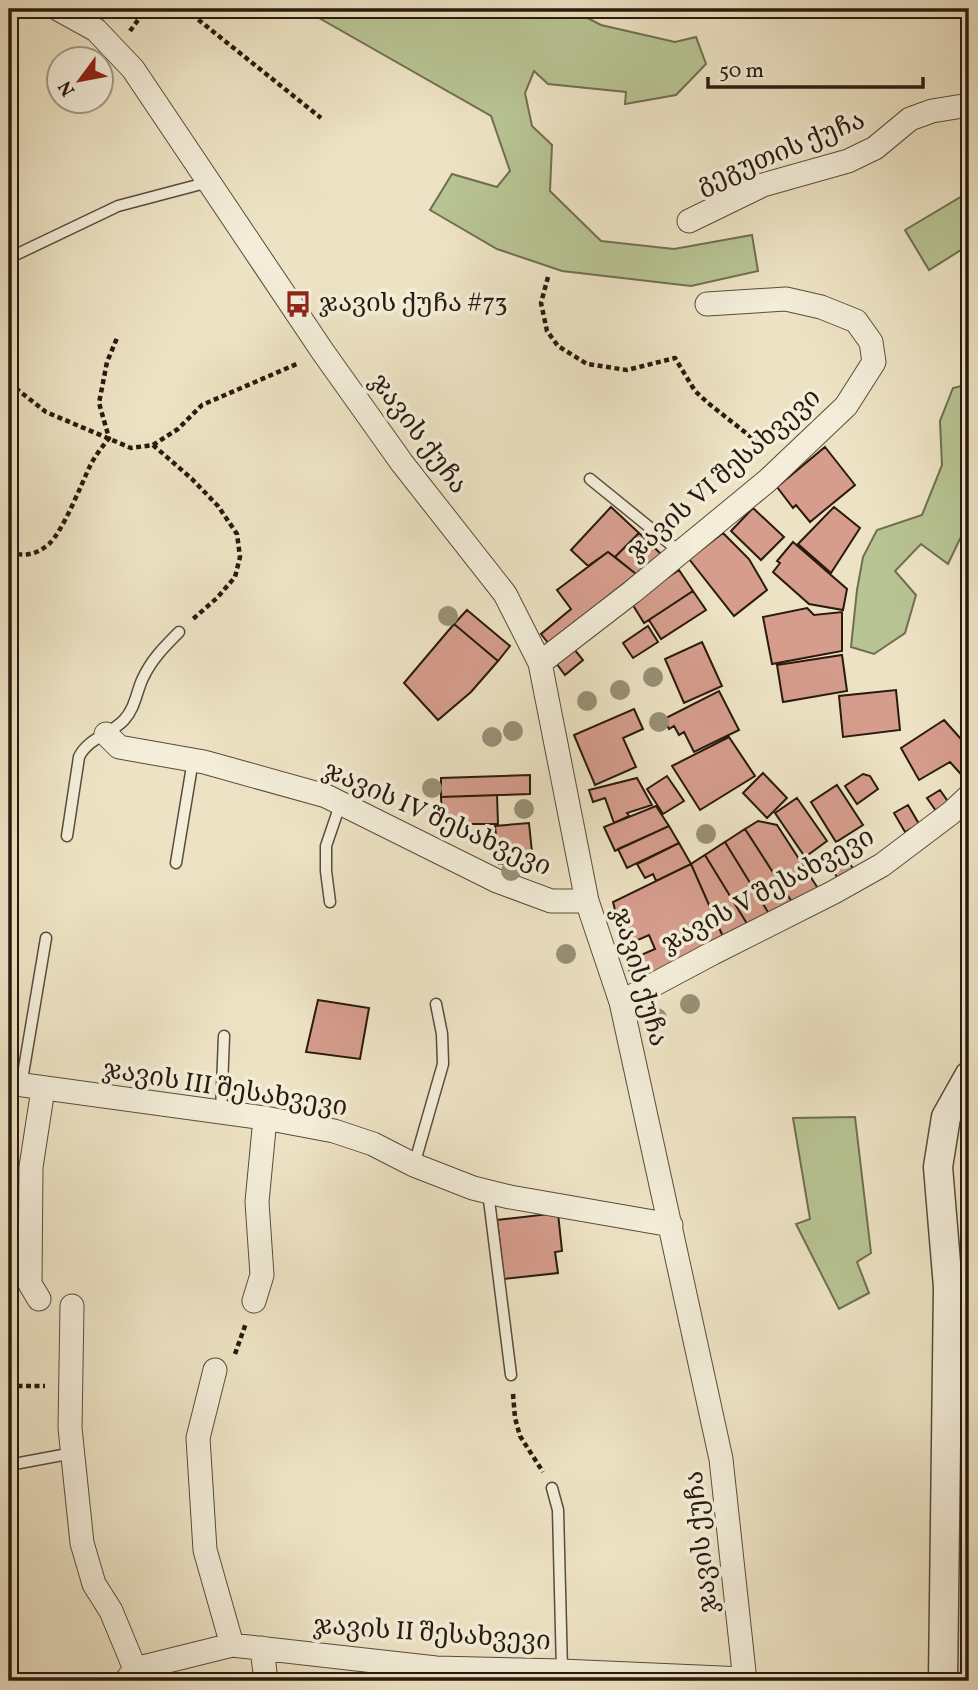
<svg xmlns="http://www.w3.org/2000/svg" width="978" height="1690" font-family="Vollkorn,'Noto Serif Georgian',serif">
  <rect width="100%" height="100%" fill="#ede3c4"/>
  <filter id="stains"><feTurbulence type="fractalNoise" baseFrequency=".00286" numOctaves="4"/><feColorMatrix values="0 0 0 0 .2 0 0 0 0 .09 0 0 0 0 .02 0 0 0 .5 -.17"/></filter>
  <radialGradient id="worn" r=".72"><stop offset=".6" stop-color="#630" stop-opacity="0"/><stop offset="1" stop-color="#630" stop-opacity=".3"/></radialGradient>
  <path fill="#b8c494" stroke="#706f50" stroke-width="2" d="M325,9H570L601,25L675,42L696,37L706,64L676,95L625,104L626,92L548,84L534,71L525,93L532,126L552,145L550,191L601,241L674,249L752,235L758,271L691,286L562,271L497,249L430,210L452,174L497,187L510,171L491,116L319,18Z
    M969,192V245L929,270L905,230Z
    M969,384V520L948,564L921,544L895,571L916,595L905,633L874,654L851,647L857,590L863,557L877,530L922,515L942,465L940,421L953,388Z
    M855,1117L871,1253L857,1262L869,1293L839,1309L796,1224L810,1219L793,1118Z"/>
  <path fill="#d69d8d" stroke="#291a0d" stroke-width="2" d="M825,447L855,485L810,522L796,505L793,508L777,487Z
    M611,507L639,533L615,557L608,552L588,566L571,550Z
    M834,507L860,528L831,573L798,544Z
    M753,508L784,537L761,560L731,531Z
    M639,533L661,554L636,574L615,557Z
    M723,533L749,559L767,590L734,616L689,559Z
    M793,542L847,589L843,610L809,604L773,572L780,563L777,561Z
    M608,552L636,574L602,601L607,607L553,649L541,634L571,609L557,590Z
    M679,570L693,591L644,623L631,602Z
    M693,591L706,610L661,639L649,620Z
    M807,608L814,615L842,612V651L772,664L763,617Z
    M467,610L510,646L498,661L454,624Z
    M454,624L498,661L471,692L438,720L404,683Z
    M648,626L658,642L633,658L623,643Z
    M702,642L722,686L684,703L665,659Z
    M574,649L583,660L565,675L556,663Z
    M842,655L847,691L783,702L777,665Z
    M896,690L900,730L843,737L839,696Z
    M719,691L739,730L694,752L684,732L679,735L674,726L669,729L664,719Z
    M634,709L643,729L623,738L636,767L595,785L574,735Z
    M944,720L969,748V781L968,782L950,762L919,780L901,748Z
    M729,737L755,776L700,810L672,766Z
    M763,773L787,798L767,818L743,793Z
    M863,774L870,776L878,789L857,804L845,786Z
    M530,775V794L441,797V778Z
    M667,776L684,801L663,814L647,789Z
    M637,778L652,805L627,813L629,816L614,823L605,798L593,802L589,790Z
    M837,785L863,825L836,842L811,802Z
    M940,790L949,803L936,811L927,798Z
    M497,795L498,824H442L441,797Z
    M797,798L827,841L805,857L775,813Z
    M908,805L919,824L905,832L894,813Z
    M656,806L669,826L615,851L604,827Z
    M758,821L777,825L821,893L794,905L745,829Z
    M529,823L533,862L499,864L495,826Z
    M669,826L679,843L627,868L618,849Z
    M745,829L794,905L771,917L725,842Z
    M725,842L771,917L749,927L705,855Z
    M679,843L691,864L656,881L653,874L645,878L637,864Z
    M839,847L854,870L839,880L824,857Z
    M705,855L749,927L724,939L691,864Z
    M691,864L724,939L633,984L627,961L655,949L649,935L624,946L613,902Z
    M318,1000L369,1008L360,1059L306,1052Z
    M558,1213L562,1251L555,1252L558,1273L504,1279L497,1220Z"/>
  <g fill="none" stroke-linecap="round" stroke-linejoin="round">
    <defs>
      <path id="service" d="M9,258L118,206L209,182
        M590,479L680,552
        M67,836L79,757C88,738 110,735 124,720C135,708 136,694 142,680C151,660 164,647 179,632
        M176,863L193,760
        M330,902L326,871V846L341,802
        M21,1086L46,938
        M221,1112L224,1036
        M414,1165L443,1064L442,1034L436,1004
        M488,1192L511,1375
        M9,1465L73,1453
        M552,1488L558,1510L562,1671"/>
      <path id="minor" d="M58,9L96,30L133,69L323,352L402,463L505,594L540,663L587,901L621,1002L721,1459L745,1681
        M689,221L763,185L848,161L875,148L910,119L932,111L969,105
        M540,663L632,592L767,481L846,406L874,362L871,342L856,321L821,307L786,299L707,304
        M106,734L119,747L204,762L326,796L497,881L551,901H587
        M621,1002L713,953L834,892L882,865L951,813L969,796
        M9,1083L265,1118L334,1131L373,1144L414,1165L473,1188L510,1197L671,1225
        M39,1299L30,1284L31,1167L43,1089
        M254,1301L262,1275L257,1202L265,1118
        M72,1306L70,1428L82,1543L94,1584L111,1611L135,1669
        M215,1370L198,1438L205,1550L232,1645
        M262,1648L266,1681
        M126,1681L135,1669L232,1645L436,1668L562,1671L744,1679"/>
      <path id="tertiary" d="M943,1681L948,1287L938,1167L946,1117L969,1076"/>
    </defs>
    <use href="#service" stroke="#5a4c3b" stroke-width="13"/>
    <use href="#minor" stroke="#5a4c3b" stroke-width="25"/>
    <use href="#tertiary" stroke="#5a4c3b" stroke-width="31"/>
    <path stroke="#291a0d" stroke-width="4.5" stroke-dasharray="5 3.5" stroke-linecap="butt" d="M185,9L321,118
      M130,31L146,9
      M548,277L541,303L547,331L558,346L587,364L627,370L675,358L695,391L708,403L765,448
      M9,383L46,412L131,448L153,445L178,429L202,405L299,363
      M153,445L192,479L218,506L237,534L240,557L235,577L217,598L193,619
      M9,552C24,557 36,555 49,544C63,531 81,485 90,466C95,456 102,447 109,438L99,403L107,362L117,338
      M235,1354L246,1323
      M9,1386H45
      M513,1394L515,1418L520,1436L543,1472"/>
    <use href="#service" stroke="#f3edd9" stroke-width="10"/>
    <use href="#minor" stroke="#f3edd9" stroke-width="23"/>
    <use href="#tertiary" stroke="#f3edd9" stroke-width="28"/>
  </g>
  <g fill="#999076">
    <circle cx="448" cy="616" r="10"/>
    <circle cx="653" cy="677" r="10"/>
    <circle cx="620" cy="690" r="10"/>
    <circle cx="587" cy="701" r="10"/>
    <circle cx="659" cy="722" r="10"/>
    <circle cx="513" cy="731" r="10"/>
    <circle cx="492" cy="737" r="10"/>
    <circle cx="432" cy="788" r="10"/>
    <circle cx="524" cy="809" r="10"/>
    <circle cx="706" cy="834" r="10"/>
    <circle cx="511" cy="871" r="10"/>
    <circle cx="566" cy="954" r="10"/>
    <circle cx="690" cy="1004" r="10"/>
    <circle cx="657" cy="1018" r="10"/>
  </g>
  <defs>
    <symbol id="bus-bare" viewBox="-9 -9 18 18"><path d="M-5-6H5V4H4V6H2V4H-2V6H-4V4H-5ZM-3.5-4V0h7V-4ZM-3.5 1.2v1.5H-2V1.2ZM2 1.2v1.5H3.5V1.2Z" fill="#8f2418" stroke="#f3edd9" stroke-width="2.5" paint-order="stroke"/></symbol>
  </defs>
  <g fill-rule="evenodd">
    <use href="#bus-bare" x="279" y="285" width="38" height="38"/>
  </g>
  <g text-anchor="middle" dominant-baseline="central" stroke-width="7" stroke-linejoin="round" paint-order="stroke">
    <g font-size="26" fill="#291a0d" stroke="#f3edd9">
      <text transform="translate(781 153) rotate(-22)">გეგუთის ქუჩა</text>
      <text transform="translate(418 434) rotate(53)">ჯავის ქუჩა</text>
      <text transform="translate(724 475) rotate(-41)">ჯავის VI შესახვევი</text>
      <text transform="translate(437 819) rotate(24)">ჯავის IV შესახვევი</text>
      <text transform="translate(768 891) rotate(-28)">ჯავის V შესახვევი</text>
      <text transform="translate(639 977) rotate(74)">ჯავის ქუჩა</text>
      <text transform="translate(225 1089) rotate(9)">ჯავის III შესახვევი</text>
      <text transform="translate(702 1542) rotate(-96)">ჯავის ქუჩა</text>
      <text transform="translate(432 1634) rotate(4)">ჯავის II შესახვევი</text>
    </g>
    <g font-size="26" fill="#291a0d" stroke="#f3edd9" text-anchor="start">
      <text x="319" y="304">ჯავის ქუჩა #73</text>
    </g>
  </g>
  <rect width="978" height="1690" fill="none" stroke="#ede3c4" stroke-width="35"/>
  <rect x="10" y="10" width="957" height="1669" fill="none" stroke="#291a0d" stroke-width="3.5"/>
  <rect x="18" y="18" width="943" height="1655" fill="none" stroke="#291a0d" stroke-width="2"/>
  <g transform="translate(80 80) rotate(238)"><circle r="33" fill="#f3edd9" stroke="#a29987" stroke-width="2"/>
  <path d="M0-5L12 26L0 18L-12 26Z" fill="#8f2418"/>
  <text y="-10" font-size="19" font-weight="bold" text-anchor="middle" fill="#291a0d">N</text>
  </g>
  <path d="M708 77v10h215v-10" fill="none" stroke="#291a0d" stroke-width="3.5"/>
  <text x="719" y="77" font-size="21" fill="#291a0d" stroke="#f3edd9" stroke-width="5" paint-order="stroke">50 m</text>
  <rect width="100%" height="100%" filter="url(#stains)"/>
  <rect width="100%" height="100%" fill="url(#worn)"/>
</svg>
